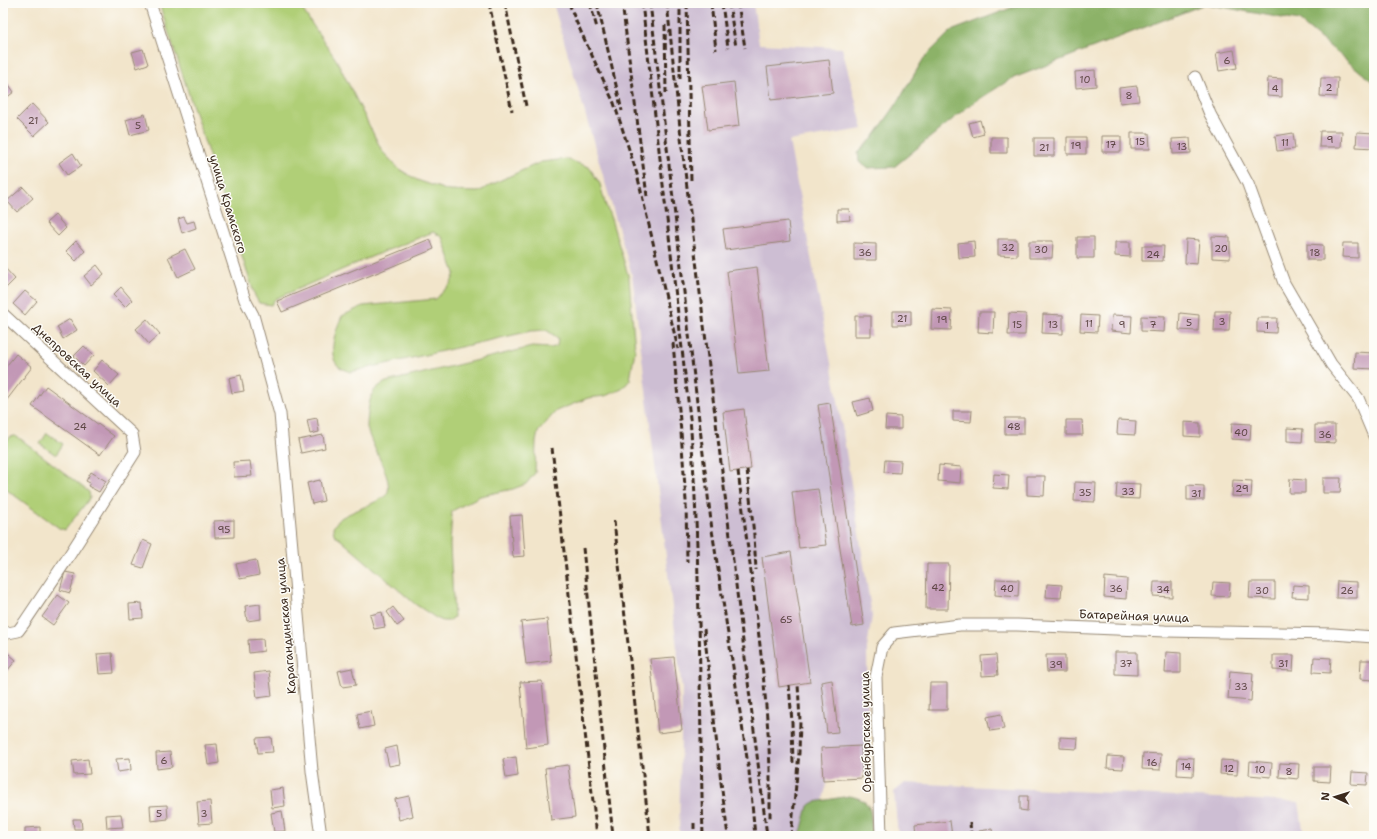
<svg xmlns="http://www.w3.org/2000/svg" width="1377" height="839" font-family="'Shantell Sans',sans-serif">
  <rect width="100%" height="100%" fill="#fdfcf7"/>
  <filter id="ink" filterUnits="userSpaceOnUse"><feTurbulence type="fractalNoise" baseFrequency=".025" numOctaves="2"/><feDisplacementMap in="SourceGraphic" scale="8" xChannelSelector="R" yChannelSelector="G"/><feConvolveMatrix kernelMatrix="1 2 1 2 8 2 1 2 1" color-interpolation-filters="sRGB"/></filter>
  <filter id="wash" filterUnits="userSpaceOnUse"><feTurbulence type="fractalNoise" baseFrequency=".012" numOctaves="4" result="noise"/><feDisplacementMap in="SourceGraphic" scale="16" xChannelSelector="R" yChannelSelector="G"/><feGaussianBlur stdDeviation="0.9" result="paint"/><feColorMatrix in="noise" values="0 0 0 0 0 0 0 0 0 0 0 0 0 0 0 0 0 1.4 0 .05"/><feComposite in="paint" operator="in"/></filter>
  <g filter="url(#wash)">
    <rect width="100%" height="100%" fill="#f2e5cb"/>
    <path fill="#cdbed3" d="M553,3H753L759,44L842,48L863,129L789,141L837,395L872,616L867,648L868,737L871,771L828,778L815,836H679L682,689L632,275Z
      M905,783L1299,802L1304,836H898L894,792Z"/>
    <path fill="#b0cf77" stroke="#767c4a" d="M159,3H298L337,61L382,151L399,169L417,180L449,191L478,192L501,180L541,162L566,159L589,167L600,184L605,203L611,219L629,278L635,350L630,380L622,389L605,396L588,398L556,411L538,432L536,442L535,473L526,484L513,489L480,496L452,511L450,545L454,617L449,621H443L436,618L415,604L334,534L333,528C335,524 338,520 341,518C350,512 382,501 387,494C395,480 369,443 367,427C367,420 368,412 369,405C372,392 373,389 386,382L532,347L551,348L557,346L558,338L546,330L531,331L350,372C347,370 343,369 341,368C325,358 336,329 342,316L363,306L436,299L451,283L455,273L442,237L433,232L371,257L275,299L271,305L259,303L255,296Z
      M47,433L63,444L56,455L40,444Z
      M15,436L22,440L89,492L90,498L65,530L59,528L3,487V446L10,437Z"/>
    <path fill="#8cb268" stroke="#646e43" d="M1024,3H1374V83L1299,21L1205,4L1011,79L970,105L894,167L868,168L859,162L858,152L872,139L896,105L924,58L951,31Z
      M849,796C875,800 870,814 872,836H800L808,806L815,802Z"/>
    <g id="blocks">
      <path fill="#c298b6" d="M143,49L148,64L137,68L132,52Z
        M1234,50L1237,68L1219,71L1216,53Z
        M829,60L833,93L771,100L767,67Z
        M1095,70L1096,86L1076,88L1075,72Z
        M1268,78L1282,79V97L1267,96Z
        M1321,78H1338L1337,97L1320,96Z
        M5,79L14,92L6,98L3,95V80Z
        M734,82L739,126L708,130L702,86Z
        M1137,86L1139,101L1120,103L1119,88Z
        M32,104L49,122L34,136L17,119Z
        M145,114L149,130L130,135L126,120Z
        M980,120L984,134L973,137L969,123Z
        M1320,131H1342L1341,147H1319Z
        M1357,132L1374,133V148L1356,147Z
        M1131,133H1149L1150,149H1131Z
        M1293,133L1295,149L1277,151L1275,136Z
        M1102,136H1121V152H1102Z
        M991,137H1007V153H991Z
        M1067,137H1086V154H1067Z
        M1034,138H1054V156H1034Z
        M1190,138L1191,153L1173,154L1172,139Z
        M73,153L81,166L67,175L59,163Z
        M23,187L33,198L17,212L7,201Z
        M837,209H849L850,220L837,221Z
        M55,215L66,228L58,236L46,223Z
        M184,217L187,223L194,221L196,228L182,233L178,219Z
        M788,221L790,241L726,250L723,229Z
        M1212,236L1230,237V259L1212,258Z
        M1077,237H1094V258H1077Z
        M430,239L434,249L282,312L277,301Z
        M998,239H1017V256L998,255Z
        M1186,239L1199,240L1197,264L1185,263Z
        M76,241L85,251L76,261L66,251Z
        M974,241L975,257L959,258L958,243Z
        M1029,241H1053L1052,258H1029Z
        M1115,242H1130V257L1115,256Z
        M854,243L876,244V260H854Z
        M1343,243H1358V258L1342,257Z
        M1307,244L1323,245V260H1307Z
        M1142,246H1164L1163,261H1142Z
        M185,249L195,269L178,277L168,257Z
        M97,265L104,274L91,285L84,276Z
        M4,267L15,279L6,288L3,285Z
        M757,267L769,371L739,374L727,271Z
        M121,287L132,300L125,307L113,295Z
        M25,291L37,301L25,315L13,304Z
        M932,309L952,310L951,330L931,329Z
        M893,311H911V325H893Z
        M1215,311H1230L1229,331H1214Z
        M979,312H994L993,333L978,332Z
        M1009,313L1026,314L1025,335H1008Z
        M1180,313L1199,315L1198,331L1179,330Z
        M1043,314L1063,315V334L1042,333Z
        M1081,315L1098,316L1097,332L1080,331Z
        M1112,315L1132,316L1131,333L1111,331Z
        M855,316H871V336H855Z
        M1141,316L1165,317L1164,332L1141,331Z
        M1257,318H1277L1276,333L1257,332Z
        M70,319L77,330L63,339L57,327Z
        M147,319L160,334L149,344L136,329Z
        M84,346L94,355L84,366L74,356Z
        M1355,352L1374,353V369L1354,368Z
        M16,354L32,367L3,405V370Z
        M102,360L119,375L109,386L93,371Z
        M241,375L244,391L232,393L229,378Z
        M46,386L114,436L100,455L32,406Z
        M870,398L873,411L857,416L853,402Z
        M830,403L864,625L852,627L818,405Z
        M744,409L751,469L730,472L723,412Z
        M953,411H972L971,422L953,421Z
        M886,416L901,417V429H885Z
        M317,418L319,432L310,434L307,420Z
        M1005,418H1024V434H1005Z
        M1066,420H1082L1083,435H1066Z
        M1118,420L1136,421L1135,435L1117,434Z
        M1184,422L1200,423V437L1184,436Z
        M1232,423L1251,424L1250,440L1231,439Z
        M1315,425H1335V443L1315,442Z
        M1287,428L1303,429L1302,442L1287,441Z
        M323,435L325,448L301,453L298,440Z
        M885,460L901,461L900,473L884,472Z
        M250,461L252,476L234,477L233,462Z
        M939,465L961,467L960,483L938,481Z
        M91,472L106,481L99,492L88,486L90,483L86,481Z
        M994,474L1009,475L1008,489L993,488Z
        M1027,476H1045L1044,496L1027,495Z
        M1323,478H1341L1340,493H1323Z
        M1290,479L1305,480V493H1289Z
        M320,480L324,501L312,504L307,483Z
        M1233,480L1252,481L1251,497L1232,496Z
        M1075,482L1096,483L1095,502L1074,501Z
        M1117,483L1140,484L1139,499L1116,498Z
        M1187,485L1204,486V500H1187Z
        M818,489L826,545L799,548L792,492Z
        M522,515L525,556L513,557L510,516Z
        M234,520V537L215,538L214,521Z
        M143,540L152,544L143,568L133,565Z
        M791,552L810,682L779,687L762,557Z
        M256,560L259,575L240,579L236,564Z
        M927,564H949L948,609H926Z
        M65,572L75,574L70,593L60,590Z
        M1105,577L1127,579L1126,599L1104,597Z
        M996,579L1019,580L1018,597L995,595Z
        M1337,581L1357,582V598H1336Z
        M1154,582H1172V597L1153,596Z
        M1213,582L1230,583L1229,597L1212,596Z
        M1250,582H1275V599L1249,598Z
        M1047,584L1062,585L1061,598L1046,597Z
        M1293,585L1309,586V598L1292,597Z
        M58,595L69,603L53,625L42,617Z
        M142,603L143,618L130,619L129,604Z
        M260,604L261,619L247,621L245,606Z
        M393,607L404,621L397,626L387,612Z
        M382,612L385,627L374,629L370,615Z
        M547,619L551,661L526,664L521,622Z
        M263,639L264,651L249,653L248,640Z
        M3,649L16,660L3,676Z
        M1115,652H1137V675L1115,674Z
        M1166,652L1181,653V673H1165Z
        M112,653L114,673L99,674L97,654Z
        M996,655L998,675L982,676L981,656Z
        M1046,655H1065V672H1047Z
        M1273,655H1294L1293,671L1273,670Z
        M674,657L682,730L658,733L650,659Z
        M1314,657L1331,658L1330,673L1313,672Z
        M1361,660H1374V680L1360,679Z
        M352,668L356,685L342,687L338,671Z
        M269,671L272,696L257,698L254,673Z
        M1230,671L1253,673L1251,701L1228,699Z
        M832,680L838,732L827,733L821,682Z
        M542,681L548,745L526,748L520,682Z
        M930,683H947V710H929Z
        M371,711L374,726L360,729L357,714Z
        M1001,714L1004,729L990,731L987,717Z
        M271,737L273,752L258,753L256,738Z
        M1060,737L1078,738L1077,749L1060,748Z
        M217,744L219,763L208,765L205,745Z
        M397,746L400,764L389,766L385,749Z
        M861,746L862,778L823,780L821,748Z
        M170,752L172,767L157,769L156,753Z
        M1143,753L1161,754L1160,770L1142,769Z
        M1108,756L1124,757L1123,769L1107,768Z
        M516,757L518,776L506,778L503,759Z
        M1178,757L1194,758L1193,776L1177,775Z
        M130,758L131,770L118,772L116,759Z
        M88,759L90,774L74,775L72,761Z
        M1221,760L1238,761L1237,775L1220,774Z
        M1250,761L1272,763L1271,777L1249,775Z
        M1280,763L1299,764L1298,779L1279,777Z
        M568,765L575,817L551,820L545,768Z
        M1314,767H1331L1330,782L1314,781Z
        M1352,772L1368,773L1367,785L1351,784Z
        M283,788L285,806L272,808L270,790Z
        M409,796L413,816L399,820L395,799Z
        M1020,796H1028L1027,811L1020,810Z
        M210,801L212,823L199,824L197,802Z
        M167,805L168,819L151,821L150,806Z
        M282,811L285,831L274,832L271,813Z
        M121,814L123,827L107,828L106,815Z
        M73,819H81L82,829H74Z
        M950,821L952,836H916L915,825Z
        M40,827V836H25V828Z
        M992,829L993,836H980L979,831Z"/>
    </g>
  </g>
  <g filter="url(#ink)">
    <use href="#blocks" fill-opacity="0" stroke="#968874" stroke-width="1"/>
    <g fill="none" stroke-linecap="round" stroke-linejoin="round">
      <defs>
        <path id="minor" d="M150,3L245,300L253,315L280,414L312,771L321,836
          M1195,77L1210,114L1248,184L1284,283L1331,364L1358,398L1374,436
          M3,314L132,434L135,452L67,559L24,623L18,631L3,634
          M881,836L876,677L882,647L894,633L960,625H1017L1165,631L1333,634L1374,637"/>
      </defs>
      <use href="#minor" stroke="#968874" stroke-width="13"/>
      <use href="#minor" stroke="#fff" stroke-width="11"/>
      <path stroke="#3b2a1e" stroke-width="3" stroke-dasharray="6 3" stroke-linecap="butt" d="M489,3L512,111
        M505,3L526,106
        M569,3L575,19L614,103L637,174L678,349
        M590,3L597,28
        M597,3L622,111
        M622,3L647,196
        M642,3L690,418C701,557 699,697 703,836
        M650,3L712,530L749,771L755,836
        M667,3L682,147L767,836
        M687,3L691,181
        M711,3L716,50
        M722,3L728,48
        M729,3L736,47
        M738,3L745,48
        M665,25L666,93
        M680,79V3
        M673,343L681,432L686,501L687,562
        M552,448L597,836
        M747,470L754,535L756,570
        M738,471C750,570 766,670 770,769C770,786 770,802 770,818
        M614,521L650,836
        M583,548L613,836
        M704,629L721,782L728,836
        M789,685L792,722L793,764
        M970,822L971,836
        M694,823V836
        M791,836L799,753L800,721L798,684"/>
    </g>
  </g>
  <g text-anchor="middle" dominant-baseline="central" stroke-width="3" stroke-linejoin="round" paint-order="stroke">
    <g font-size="10" fill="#5d4644">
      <text x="1227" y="60">6</text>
      <text x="1085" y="79">10</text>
      <text x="1329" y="87">2</text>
      <text x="1275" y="88">4</text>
      <text x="1129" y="95">8</text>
      <text x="33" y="120">21</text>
      <text x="138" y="125">5</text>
      <text x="1330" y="139">9</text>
      <text x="1140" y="141">15</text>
      <text x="1285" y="142">11</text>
      <text x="1111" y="144">17</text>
      <text x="1076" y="145">19</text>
      <text x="1182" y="146">13</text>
      <text x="1044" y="147">21</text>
      <text x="1008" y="247">32</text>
      <text x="1221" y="248">20</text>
      <text x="1041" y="249">30</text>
      <text x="865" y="252">36</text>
      <text x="1315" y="252">18</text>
      <text x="1153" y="254">24</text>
      <text x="902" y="318">21</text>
      <text x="942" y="319">19</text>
      <text x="1222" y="321">3</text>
      <text x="1189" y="322">5</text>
      <text x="1089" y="323">11</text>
      <text x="1017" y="324">15</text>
      <text x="1053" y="324">13</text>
      <text x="1122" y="324">9</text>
      <text x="1153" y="324">7</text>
      <text x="1267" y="325">1</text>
      <text x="80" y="426">24</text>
      <text x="1014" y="426">48</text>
      <text x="1241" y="432">40</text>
      <text x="1325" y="434">36</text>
      <text x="1242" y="488">29</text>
      <text x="1128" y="491">33</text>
      <text x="1085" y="492">35</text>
      <text x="1196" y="493">31</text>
      <text x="224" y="529">95</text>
      <text x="938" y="587">42</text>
      <text x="1007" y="588">40</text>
      <text x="1116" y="588">36</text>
      <text x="1163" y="589">34</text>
      <text x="1262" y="590">30</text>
      <text x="1347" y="590">26</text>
      <text x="786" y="619">65</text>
      <text x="1126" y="663">37</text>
      <text x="1283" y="663">31</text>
      <text x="1056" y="664">39</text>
      <text x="1241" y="686">33</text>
      <text x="164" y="760">6</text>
      <text x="1152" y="762">16</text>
      <text x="1186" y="766">14</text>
      <text x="1229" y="768">12</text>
      <text x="1260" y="769">10</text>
      <text x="1289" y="771">8</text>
      <text x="159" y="813">5</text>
      <text x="204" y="813">3</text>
    </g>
    <g font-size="12" fill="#3b2a1e" stroke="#fdfcf7">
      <text transform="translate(228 204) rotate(73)">улица Крамского</text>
      <text transform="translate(77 365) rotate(43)">Днепровская улица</text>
      <text transform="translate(1134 616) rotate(2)">Батарейная улица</text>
      <text transform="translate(286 626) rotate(-95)">Карагандинская улица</text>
      <text transform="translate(866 732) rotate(-91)">Оренбургская улица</text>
    </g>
  </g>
  <rect width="1377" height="839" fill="none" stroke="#fdfcf7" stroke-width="16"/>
  <g transform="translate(1335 797) rotate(274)" stroke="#fdfcf7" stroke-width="3" paint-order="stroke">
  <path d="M0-3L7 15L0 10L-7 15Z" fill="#3b2a1e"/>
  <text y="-6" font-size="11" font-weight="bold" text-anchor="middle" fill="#3b2a1e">N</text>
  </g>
</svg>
